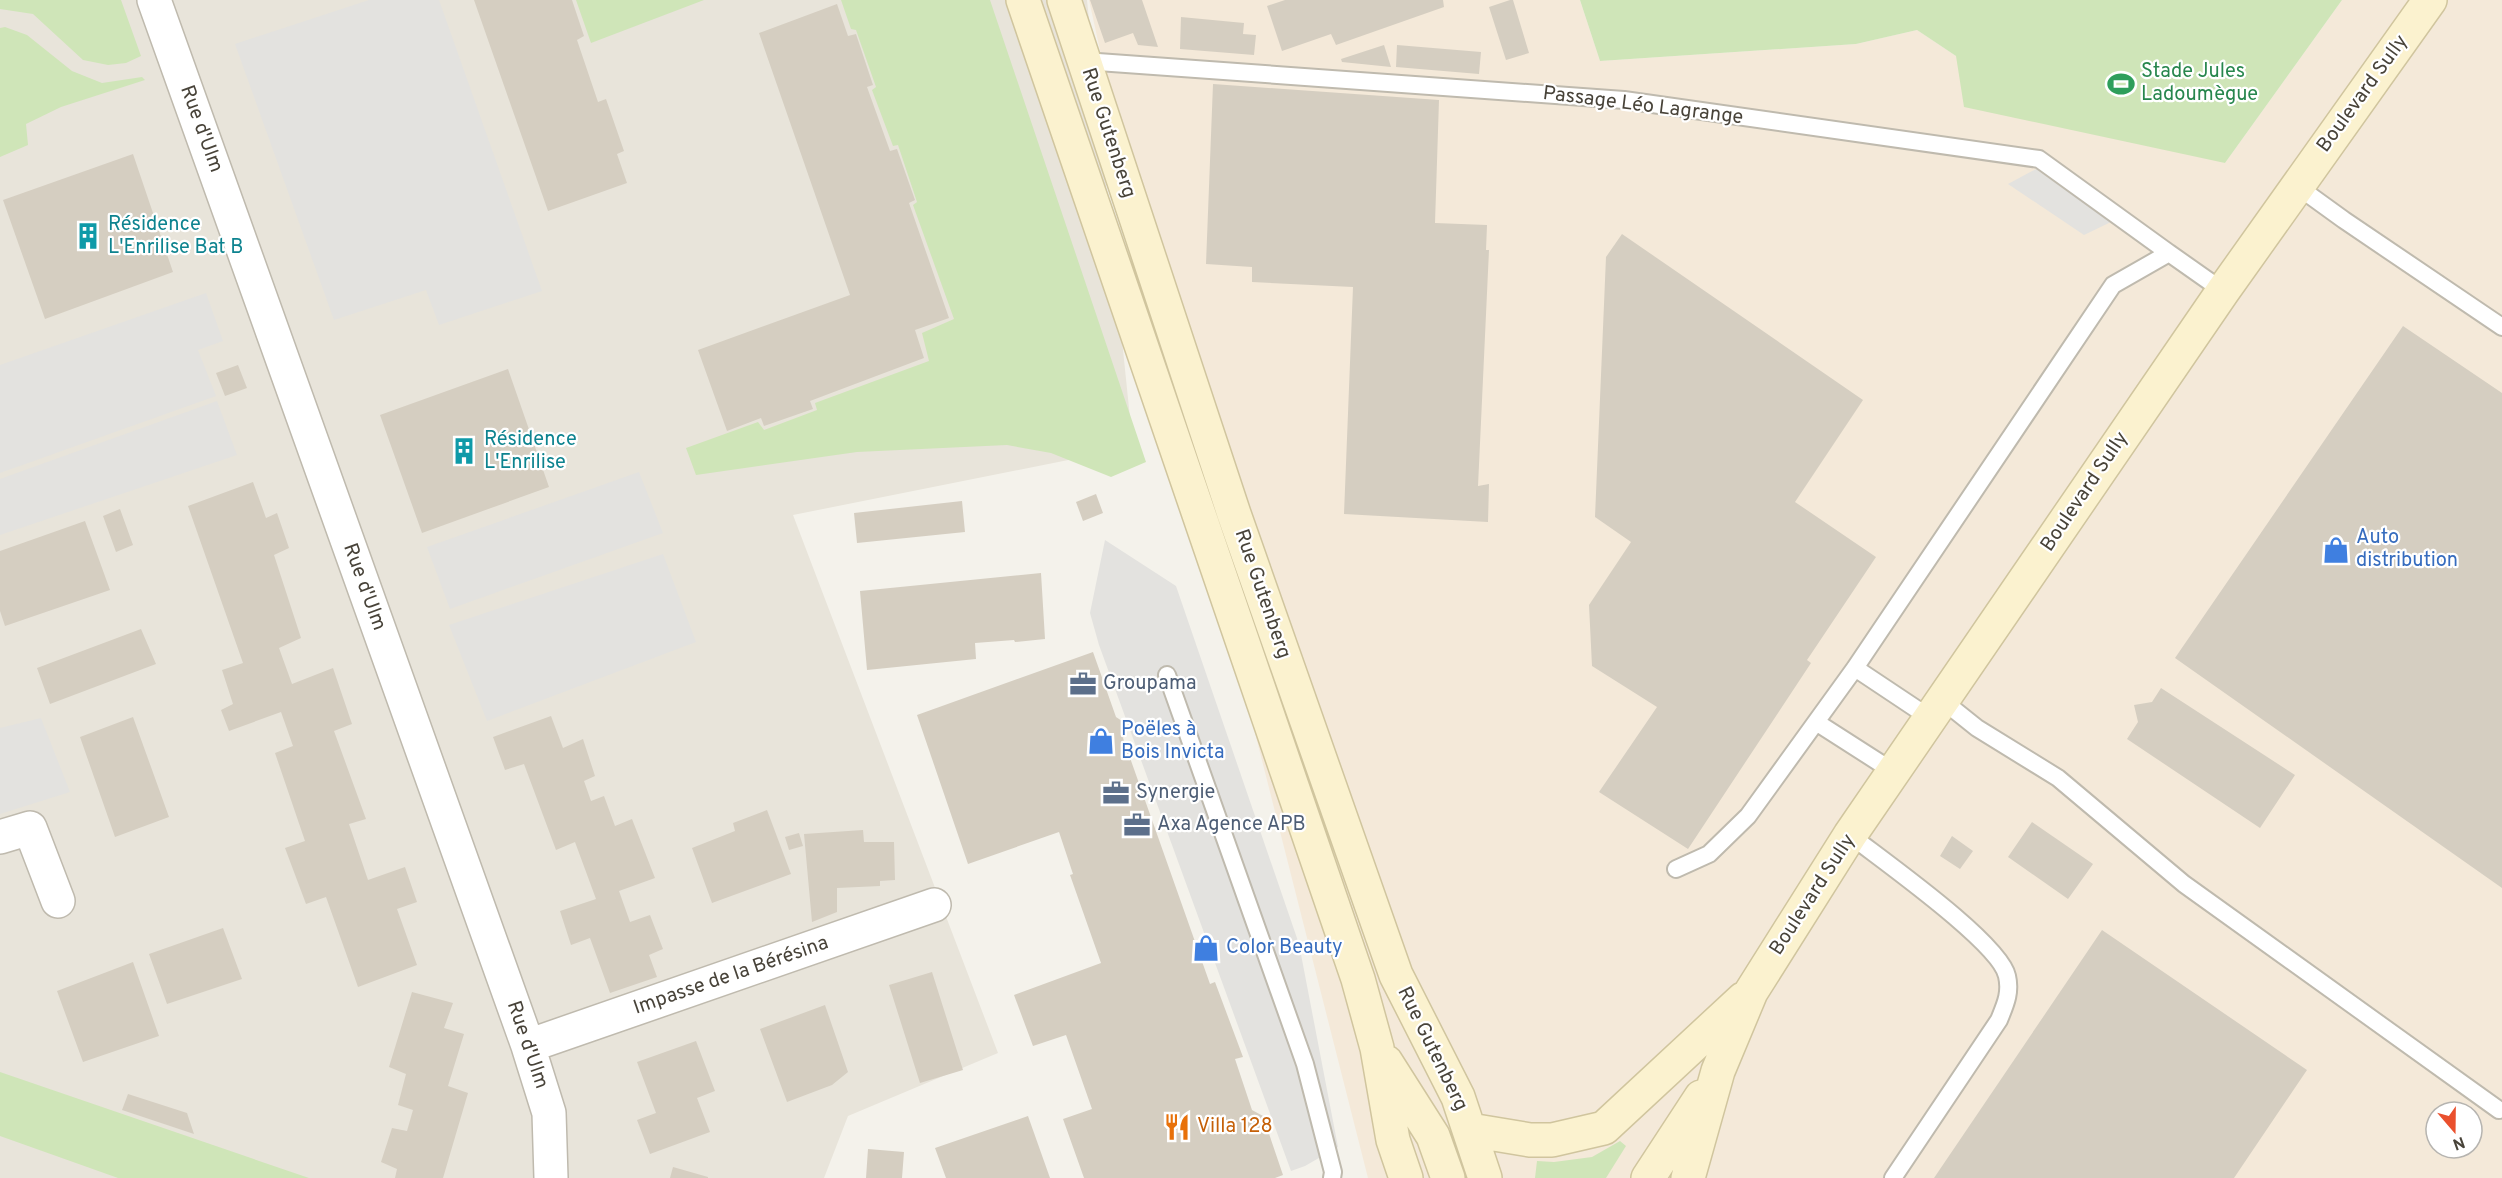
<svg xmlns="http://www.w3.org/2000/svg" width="2502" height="1178" font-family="Overpass,sans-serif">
  <rect width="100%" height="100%" fill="#f4f2eb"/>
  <path fill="#e8e4da" d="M0,0H1087L1133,447L793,515L998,1053L848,1116L824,1178H0Z"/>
  <path fill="#f4e9d9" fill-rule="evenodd" d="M1089,0H1580L1600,61L1856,44L1917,30L1956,56L2225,163L2342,0H2502V1178H1368L1219,591ZM2436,1112H2472V1148H2436Z"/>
  <path fill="#cfe5b8" d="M0,0H121L141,56L126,63L108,65L83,60L33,14L0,9Z
    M576,0H704L591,43Z
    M841,0H990L1146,462L1111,477L1051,453L1007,445L857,452L696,475L686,448L758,422L764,430L817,410L815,403L929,361L922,333L954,319L913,205L917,202L898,145L893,146L872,90L876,87L856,30L851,29Z
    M1580,0H2342L2225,163L1964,107L1956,56L1917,30L1856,44L1600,61Z
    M5,27L27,35L72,71L102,83L142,77L145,80L61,107L26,124L28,145L0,157V28Z
    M0,1072L309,1178H118L0,1136Z
    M1620,1141L1626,1146L1606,1178H1535L1537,1161L1554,1162L1592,1157Z"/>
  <path fill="#e3e2df" d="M369,0H439L542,291L439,325L426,290L334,320L235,44Z
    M2036,169L2111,222L2084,235L2008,184Z
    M206,293L223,341L198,350L216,396L0,473V365Z
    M217,401L237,455L0,535V479Z
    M639,472L663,533L450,609L427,547Z
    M1105,540L1176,586L1299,944L1338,1147L1305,1166L1291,1171L1099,645L1090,613Z
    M663,554L696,642L487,721L449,625Z
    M41,718L70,792L0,814V728Z"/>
  <path fill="#d5cec1" d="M474,0H572L584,36L577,40L598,102L606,99L624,151L617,154L627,183L548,211Z
    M1090,0H1142L1158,47L1138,45L1133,33L1105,43Z
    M1285,0H1443L1444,7L1336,45L1331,34L1282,51L1267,6Z
    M1510,0H1513L1529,53L1506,60L1489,7Z
    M837,4L848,36L856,34L873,85L867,87L890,151L897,149L915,200L909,203L949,318L915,330L924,358L810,401L813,409L764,426L761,418L727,431L698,350L850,295L759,33Z
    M1181,17L1244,23L1243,34L1256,35L1254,55L1180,49Z
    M1384,45L1391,67L1342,62L1341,59Z
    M1397,45L1481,52L1479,74L1396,67Z
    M1213,84L1439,100L1435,223L1487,225L1486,250H1489L1478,486L1489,484L1488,522L1344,514L1353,287L1252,282V267L1206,264Z
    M133,154L173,272L45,319L3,200Z
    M1622,234L1863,400L1795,502L1876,557L1807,660L1811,663L1688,849L1599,792L1657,707L1592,666L1589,605L1631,542L1595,517L1606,257Z
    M2403,326L2502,393V888L2175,658Z
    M238,365L247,388L225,396L216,373Z
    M508,369L549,487L422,533L380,415Z
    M253,482L266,518L277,513L289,548L274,555L301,638L279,648L292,684L333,668L352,724L334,731L366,819L349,824L368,880L405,867L417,902L397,909L417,965L358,987L326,897L306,904L285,848L305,841L275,753L293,746L281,712L229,731L221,710L233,704L222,670L243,663L188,506Z
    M1096,494L1103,513L1083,521L1076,502Z
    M962,501L965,532L857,543L854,513Z
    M120,509L133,545L116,552L103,516Z
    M85,521L110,590L5,626L0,611V551Z
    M1041,573L1045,639L1015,642L1014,640L975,643L976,659L867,670L860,591Z
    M141,629L156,664L50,704L37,668Z
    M1093,652L1116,717L1122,721L1126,732L1123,738L1210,984L1215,982L1243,1057L1235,1059L1252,1110L1263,1116L1283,1175L1275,1178H1084L1063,1119L1092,1109L1066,1035L1033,1046L1014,995L1101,963L1070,875L1073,874L1059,832L968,864L917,715Z
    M2161,688L2295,775L2260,828L2127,739L2138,722L2134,705L2152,702Z
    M551,716L563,748L583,739L595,776L584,781L591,801L604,796L615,826L632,819L655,878L619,891L630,922L650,915L663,949L649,955L657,977L610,993L590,938L571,945L560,911L596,899L575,842L556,850L524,764L505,770L493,737Z
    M133,717L169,817L115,837L80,737Z
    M767,810L791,874L712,903L692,848L735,831L733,823Z
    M2032,822L2093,864L2068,899L2008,857Z
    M863,830L864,842H894L895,880L880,881V886L837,888V912L812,922L804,834Z
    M799,833L803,846L789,850L785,837Z
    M1952,836L1973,851L1960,869L1940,856Z
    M223,928L242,979L167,1004L149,954Z
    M2102,930L2307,1070L2234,1178H1934Z
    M133,962L159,1036L83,1062L57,991Z
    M932,972L963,1070L920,1083L889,985Z
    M412,992L453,1003L444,1028L464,1034L448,1086L468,1093L443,1178H395L397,1169L381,1162L392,1128L407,1131L413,1110L398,1105L406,1074L389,1067Z
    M825,1005L848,1072L832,1085L787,1102L760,1029Z
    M696,1041L715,1091L697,1098L710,1132L650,1154L637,1120L656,1113L637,1062Z
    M128,1094L187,1113L194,1134L122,1110Z
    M1028,1116L1050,1178H946L935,1148Z
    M868,1149L904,1152L902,1178H866Z
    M673,1167L708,1177V1178H670Z"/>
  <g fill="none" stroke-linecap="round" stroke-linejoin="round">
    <defs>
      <path id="lane" d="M1084,61L1624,100L2039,159L2169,253
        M2297,186L2344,220L2502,327
        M1855,668L1930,718
        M1167,675L1305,1064L1333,1172L1332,1178
        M1942,700L1977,728L2058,778L2184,884L2499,1110
        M1816,722L1894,772
        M1850,835C1882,860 2000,943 2007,976C2011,993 2005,1005 1999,1020L1893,1178
        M1676,869L1709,854L1748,816L1855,668L2113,285L2169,253L2223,291"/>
      <path id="street" d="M154,0L528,1046L549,1113L551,1178
        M0,837L30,828L58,901
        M528,1046L934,905"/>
      <path id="secondary" d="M1023,0L1358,979L1377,1048L1393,1140L1406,1178
        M1064,0L1234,514L1396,975L1458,1097L1485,1178
        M1386,1062L1433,1136L1448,1178
        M1470,1130L1530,1140H1552L1604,1128L1743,999
        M1648,1178L1701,1097
        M1688,1178L1718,1071L1751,992L1850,835L2223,291L2430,0"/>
    </defs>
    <use href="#lane" stroke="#bfbaae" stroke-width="20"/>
    <use href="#street" stroke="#bfbaae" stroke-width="36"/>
    <use href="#secondary" stroke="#d0c59e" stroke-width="36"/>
    <use href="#lane" stroke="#fff" stroke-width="16"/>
    <use href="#street" stroke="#fff" stroke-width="33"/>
    <use href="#secondary" stroke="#fbf2cf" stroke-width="33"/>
  </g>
  <defs>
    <symbol id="stadium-bare" viewBox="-9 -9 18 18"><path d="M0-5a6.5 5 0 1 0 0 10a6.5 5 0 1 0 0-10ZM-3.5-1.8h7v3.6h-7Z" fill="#2e9e5b" stroke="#fff" stroke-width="2.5" paint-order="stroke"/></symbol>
    <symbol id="building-bare" viewBox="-9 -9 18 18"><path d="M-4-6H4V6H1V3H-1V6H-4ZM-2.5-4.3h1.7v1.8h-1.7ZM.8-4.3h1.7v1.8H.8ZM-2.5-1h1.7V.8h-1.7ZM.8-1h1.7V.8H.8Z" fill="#0f9aa8" stroke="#fff" stroke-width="2.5" paint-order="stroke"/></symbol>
    <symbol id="shop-bare" viewBox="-9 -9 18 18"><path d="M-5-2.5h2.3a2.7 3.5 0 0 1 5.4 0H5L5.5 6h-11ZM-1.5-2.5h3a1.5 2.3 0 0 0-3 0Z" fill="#3f7fe0" stroke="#fff" stroke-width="2.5" paint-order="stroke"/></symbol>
    <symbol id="office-bare" viewBox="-9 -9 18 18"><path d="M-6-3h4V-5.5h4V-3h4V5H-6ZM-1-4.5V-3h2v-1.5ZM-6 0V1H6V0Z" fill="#5c6f8a" stroke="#fff" stroke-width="2.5" paint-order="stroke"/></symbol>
    <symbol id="restaurant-bare" viewBox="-9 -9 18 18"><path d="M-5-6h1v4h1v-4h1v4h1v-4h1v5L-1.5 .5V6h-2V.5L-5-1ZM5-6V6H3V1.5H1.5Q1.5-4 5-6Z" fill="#e8710a" stroke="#fff" stroke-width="2.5" paint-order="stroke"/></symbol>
  </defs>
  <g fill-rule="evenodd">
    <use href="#stadium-bare" x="2102" y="65" width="38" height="38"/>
    <use href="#building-bare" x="69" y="217" width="38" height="38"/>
    <use href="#building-bare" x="445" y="432" width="38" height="38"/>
    <use href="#shop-bare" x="2317" y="531" width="38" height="38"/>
    <use href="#office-bare" x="1064" y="665" width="38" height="38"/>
    <use href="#shop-bare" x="1082" y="722" width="38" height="38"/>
    <use href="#office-bare" x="1097" y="774" width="38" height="38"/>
    <use href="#office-bare" x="1118" y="806" width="38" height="38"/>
    <use href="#shop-bare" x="1187" y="929" width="38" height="38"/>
    <use href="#restaurant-bare" x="1158" y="1108" width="38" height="38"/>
  </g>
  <g text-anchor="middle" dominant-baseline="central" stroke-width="4.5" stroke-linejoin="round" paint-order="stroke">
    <g font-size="20" fill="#27864d" stroke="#fff" text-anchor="start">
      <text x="2141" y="72">Stade Jules<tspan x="2141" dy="23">Ladoumègue</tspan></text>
    </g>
    <g font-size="20" fill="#484339" stroke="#fff">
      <text transform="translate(2363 94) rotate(-54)">Boulevard Sully</text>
      <text transform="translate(1643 106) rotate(7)">Passage Léo Lagrange</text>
      <text transform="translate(201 129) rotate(70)">Rue d'Ulm</text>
      <text transform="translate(1108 133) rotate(72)">Rue Gutenberg</text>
      <text transform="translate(2085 492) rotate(-56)">Boulevard Sully</text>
      <text transform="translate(364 587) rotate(70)">Rue d'Ulm</text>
      <text transform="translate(1262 594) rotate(71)">Rue Gutenberg</text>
      <text transform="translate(1813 895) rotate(-57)">Boulevard Sully</text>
      <text transform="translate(731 976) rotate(-19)">Impasse de la Bérésina</text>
      <text transform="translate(527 1045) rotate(71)">Rue d'Ulm</text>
      <text transform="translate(1432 1049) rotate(64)">Rue Gutenberg</text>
    </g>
    <g font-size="20" fill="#0d838f" stroke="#fff" text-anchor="start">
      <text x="108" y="225">Résidence<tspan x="108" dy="23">L'Enrilise Bat B</tspan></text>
      <text x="484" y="440">Résidence<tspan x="484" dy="23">L'Enrilise</tspan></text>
    </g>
    <g font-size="20" fill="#366cbe" stroke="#fff" text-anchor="start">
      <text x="2356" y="538">Auto<tspan x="2356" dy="23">distribution</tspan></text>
      <text x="1121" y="730">Poëles à<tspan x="1121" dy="23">Bois Invicta</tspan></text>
      <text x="1226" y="948">Color Beauty</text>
    </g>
    <g font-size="20" fill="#4e5e75" stroke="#fff" text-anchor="start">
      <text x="1103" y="684">Groupama</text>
      <text x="1136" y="793">Synergie</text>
      <text x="1157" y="825">Axa Agence APB</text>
    </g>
    <g font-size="20" fill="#c56008" stroke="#fff" text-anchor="start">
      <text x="1197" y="1127">Villa 128</text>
    </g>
  </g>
  <g transform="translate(2454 1130) rotate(160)"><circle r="28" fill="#ffffff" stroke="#b6b4b0" stroke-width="1.5"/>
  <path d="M0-4.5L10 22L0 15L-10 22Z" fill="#ea502d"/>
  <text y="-9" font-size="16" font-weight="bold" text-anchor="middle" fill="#484339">N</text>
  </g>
</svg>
